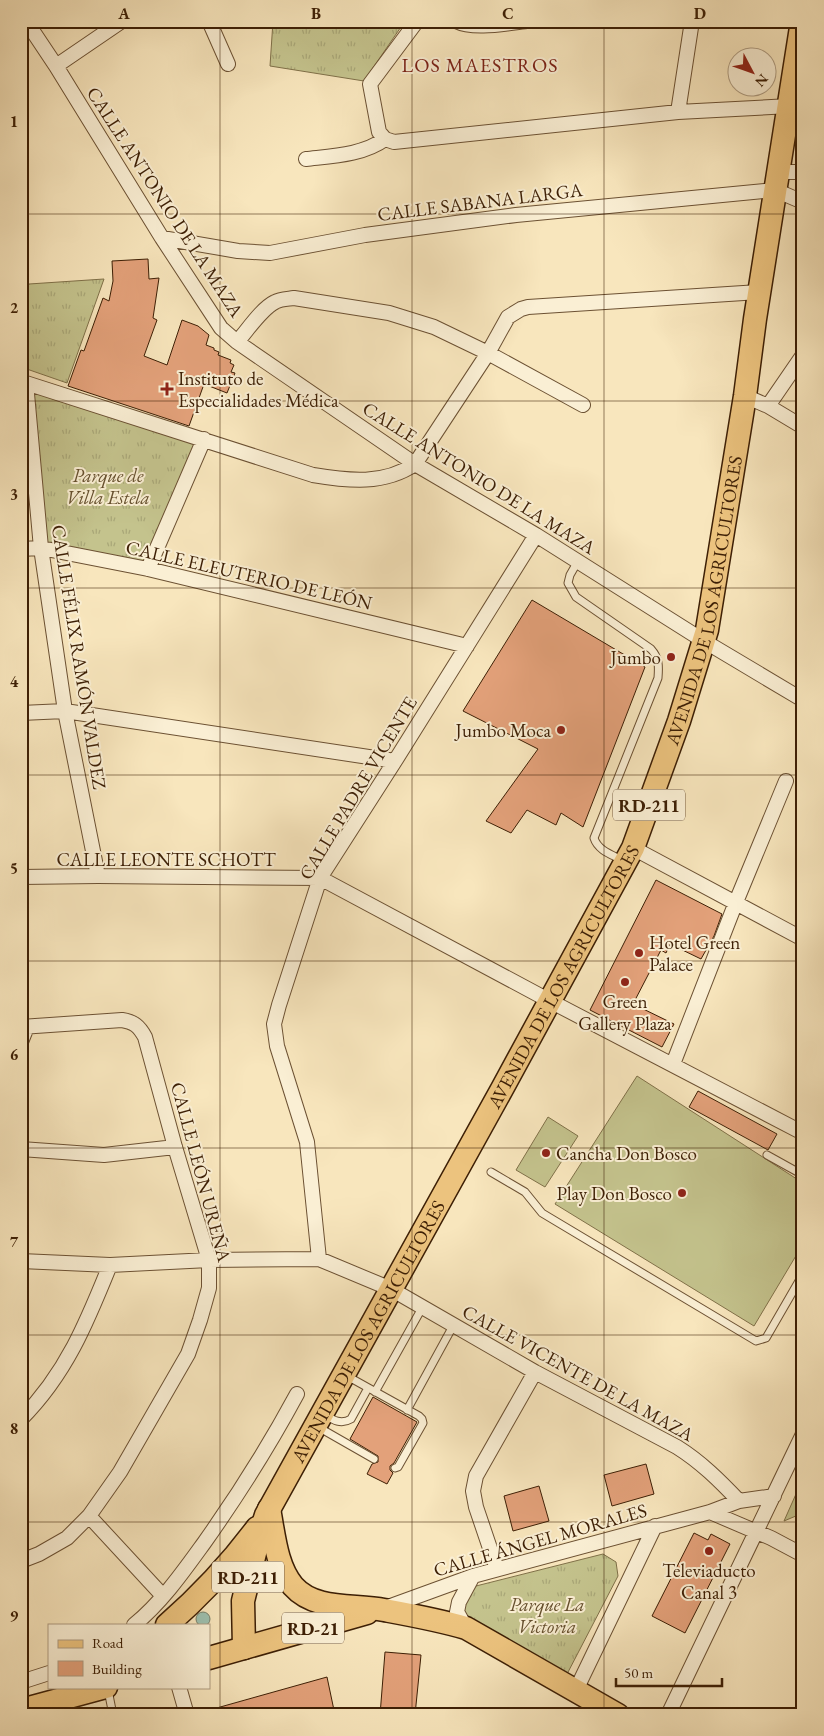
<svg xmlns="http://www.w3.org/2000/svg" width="824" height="1736" font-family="'EB Garamond',serif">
  <defs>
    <pattern id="grass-tufts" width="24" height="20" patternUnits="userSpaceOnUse" patternTransform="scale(1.25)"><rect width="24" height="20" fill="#c4c38d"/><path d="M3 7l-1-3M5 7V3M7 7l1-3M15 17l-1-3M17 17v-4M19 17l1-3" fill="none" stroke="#a9a778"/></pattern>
  </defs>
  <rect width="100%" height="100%" fill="#f8e6bd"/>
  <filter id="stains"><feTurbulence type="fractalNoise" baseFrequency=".004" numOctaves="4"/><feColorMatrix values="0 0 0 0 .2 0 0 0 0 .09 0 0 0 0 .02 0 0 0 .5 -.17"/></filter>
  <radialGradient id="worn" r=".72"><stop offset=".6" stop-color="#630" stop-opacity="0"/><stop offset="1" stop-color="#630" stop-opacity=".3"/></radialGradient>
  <path fill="url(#grass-tufts)" stroke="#807149" d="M273,21H405L364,81L270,66Z
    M104,279L67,383L21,367V305L29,284Z
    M33,392L198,442L148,569L44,545Z
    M800,1485L803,1487V1513L784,1521Z
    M603,1554L616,1562L618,1576L566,1676L463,1618V1601L472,1587Z"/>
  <path fill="#c4c38d" stroke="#807149" d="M637,1076L803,1183V1244L754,1326L555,1204Z
    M548,1117L578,1136L545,1187L516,1170Z"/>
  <path fill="#9dc0af" stroke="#77806b" d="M196 1619a7 7 0 1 1 14 0a7 7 0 1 1-14 0Z"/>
  <path fill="#e3a17a" stroke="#3d1f05" d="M148,259L149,279L159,278L153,318L157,320L144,356L167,365L182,320L198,326L209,335L206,345L214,348V350L219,352L218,355L231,360L230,363L234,365L231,372L235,373L227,393L204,384L189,426L68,386L81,350L84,351L103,298L109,301L113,281L112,261Z
    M532,600L645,667L583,827L561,813L556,825L527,810L511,833L486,821L538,749L463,711Z
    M656,880L722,914L714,936L701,959L670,944L666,953L661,950L633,1004L674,1024L662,1047L590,1010Z
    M698,1091L777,1134L768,1150L689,1107Z
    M373,1397L417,1422L394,1463L390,1466V1470L393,1473L387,1484L367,1474L372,1464L378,1462V1456L350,1439Z
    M646,1464L654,1494L612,1506L604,1475Z
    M539,1486L549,1521L513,1531L504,1496Z
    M694,1533L708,1540L711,1534L730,1544L685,1633L652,1616Z
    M385,1652L421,1655L415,1715H380Z
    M327,1677L335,1715H206V1711Z"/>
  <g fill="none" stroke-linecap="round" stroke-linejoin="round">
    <defs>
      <path id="service" d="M578,561L570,575L568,583L576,597L651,649C659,658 659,665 658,678L594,838C598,851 613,855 624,861
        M767,1155L803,1175
        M491,1172L525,1192L542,1213L756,1341L766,1338L803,1274
        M347,1376L419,1416L422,1419L423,1423L398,1467L395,1468
        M375,1392L422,1308
        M407,1410L453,1326
        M325,1415C333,1420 341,1425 351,1419L368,1388
        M318,1427L374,1459
        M108,1690L113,1715"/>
      <path id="minor" d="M26,21L56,66L162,238L221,328L237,342L415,464L536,535L704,641L803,700
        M209,21L228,64
        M417,21L370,84L379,132L385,139L394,142L678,112L790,106
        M456,21C474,30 507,23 527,21
        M56,66L122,21
        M678,112L692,21
        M306,159C332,156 363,155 385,139
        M779,172H803
        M162,238L238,251L270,253L365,235L516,215L775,190L803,202
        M237,342C247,331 261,309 275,302C280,299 287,299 294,298L389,313L434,327L488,353L583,405
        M21,383H26L313,475C349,481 384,485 415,464L488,353L508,317L521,309L528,307L759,292
        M26,383L41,548L65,711L98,876
        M745,396L768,406L803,427
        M768,406L803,355
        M21,549L41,548L148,569L467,646
        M148,569L204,439
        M21,713L65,711L395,761
        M633,848L803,939
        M21,877L98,876L320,878L550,1001L803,1133
        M21,1027L122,1020C134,1022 139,1026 145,1037L175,1147L209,1260V1288L200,1320L188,1354L120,1472L89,1516L67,1538L39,1554L21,1561
        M21,1042L27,1027
        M673,1064L736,902L786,781
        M21,1149L104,1155L175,1147
        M319,1259L307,1142L277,1046L274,1024L279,1005L320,878L395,761L536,535
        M21,1261L110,1265L209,1260L319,1259L391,1289L535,1372L677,1447C701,1462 720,1481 739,1501
        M21,1419C66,1374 87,1322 110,1265
        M710,1512L771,1538L803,1555
        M89,1516L163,1596
        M497,1569L476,1507L473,1491L476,1476L535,1372
        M385,1608L473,1576L710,1512L739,1501L774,1496
        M134,1625C162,1602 183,1572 204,1543C238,1495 269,1446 297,1394
        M466,1628L457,1612L459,1602L473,1576
        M21,1682L49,1673
        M179,1687L187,1715
        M576,1690L655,1526
        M668,1715L803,1434"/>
      <g id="primary">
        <path d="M269,1509C274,1534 276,1566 293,1586C315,1611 354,1604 384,1610C411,1615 439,1620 466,1628L618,1715"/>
        <path d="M167,1625C200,1596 231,1563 257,1528"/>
        <path id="s1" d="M244,1648L243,1601L259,1537L266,1515L502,1089L633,848L679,721L707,630L745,396L755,319L802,21"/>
        <path d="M209,1658L367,1613"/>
        <path d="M21,1710L106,1687"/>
      </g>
    </defs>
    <use href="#service" stroke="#6c5133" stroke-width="9"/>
    <use href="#minor" stroke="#6c5133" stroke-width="16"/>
    <use href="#primary" stroke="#3d1f05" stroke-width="25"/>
    <use href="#service" stroke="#faefd4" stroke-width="7"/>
    <use href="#minor" stroke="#faefd4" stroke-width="14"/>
    <use href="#primary" stroke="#ecc37e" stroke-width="22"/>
  </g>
  <path fill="none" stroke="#3d1f05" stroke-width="1" stroke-opacity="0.55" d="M220,21V1715M412,21V1715M604,21V1715M21,214H803M21,401H803M21,588H803M21,775H803M21,961H803M21,1148H803M21,1335H803M21,1522H803"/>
  <g fill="#8f2418" stroke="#faefd4" stroke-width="2">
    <path d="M164.5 381.5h5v5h5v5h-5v5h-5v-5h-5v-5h5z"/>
    <circle cx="671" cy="657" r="5"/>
    <circle cx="561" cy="730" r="5"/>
    <circle cx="639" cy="953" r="5"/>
    <circle cx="625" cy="982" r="5"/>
    <circle cx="546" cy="1153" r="5"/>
    <circle cx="682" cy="1193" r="5"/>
    <circle cx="709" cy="1551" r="5"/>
  </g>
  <g text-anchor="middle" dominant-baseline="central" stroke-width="4" stroke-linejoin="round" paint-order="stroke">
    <g fill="#faefd4" stroke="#765d43" stroke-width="1">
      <rect x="613" y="789.5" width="72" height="31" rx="4"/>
      <rect x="212" y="1561.5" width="72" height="31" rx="4"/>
      <rect x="282" y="1612.5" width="62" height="31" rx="4"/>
    </g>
    <g font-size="18" font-weight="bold" fill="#3d1f05">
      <text x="649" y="805">RD-211</text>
      <text x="248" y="1577">RD-211</text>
      <text x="313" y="1628">RD-21</text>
    </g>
    <g font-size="19" fill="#3d1f05" stroke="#faefd4">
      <text transform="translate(165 202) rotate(57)">CALLE ANTONIO DE LA MAZA</text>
      <text transform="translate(480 202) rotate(-7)">CALLE SABANA LARGA</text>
      <text transform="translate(479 478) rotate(32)">CALLE ANTONIO DE LA MAZA</text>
      <text transform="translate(249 575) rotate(13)">CALLE ELEUTERIO DE LEÓN</text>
      <text stroke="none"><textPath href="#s1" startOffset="1156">AVENIDA DE LOS AGRICULTORES</textPath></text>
      <text transform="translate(79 657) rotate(81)">CALLE FÉLIX RAMÓN VALDEZ</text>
      <text transform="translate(358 788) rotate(-59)">CALLE PADRE VICENTE</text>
      <text x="166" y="859">CALLE LEONTE SCHOTT</text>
      <text stroke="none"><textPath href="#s1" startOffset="751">AVENIDA DE LOS AGRICULTORES</textPath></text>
      <text transform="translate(201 1172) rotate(75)">CALLE LEÓN UREÑA</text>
      <text stroke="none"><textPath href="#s1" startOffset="346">AVENIDA DE LOS AGRICULTORES</textPath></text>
      <text transform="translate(578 1373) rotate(29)">CALLE VICENTE DE LA MAZA</text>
      <text transform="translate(540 1540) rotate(-16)">CALLE ÁNGEL MORALES</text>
    </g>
    <g font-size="19" fill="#3d1f05" stroke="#faefd4" text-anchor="start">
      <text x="178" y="378">Instituto de<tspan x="178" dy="22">Especialidades Médica</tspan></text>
      <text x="661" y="657" text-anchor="end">Jumbo</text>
      <text x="551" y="730" text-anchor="end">Jumbo Moca</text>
      <text x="649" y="942">Hotel Green<tspan x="649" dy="22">Palace</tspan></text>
      <text x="625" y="1001" text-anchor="middle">Green<tspan x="625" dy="22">Gallery Plaza</tspan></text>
      <text x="556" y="1153">Cancha Don Bosco</text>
      <text x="672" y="1193" text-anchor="end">Play Don Bosco</text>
      <text x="709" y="1570" text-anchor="middle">Televiaducto<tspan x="709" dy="22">Canal 3</tspan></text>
    </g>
    <g font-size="19" font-style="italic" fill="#66502e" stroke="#faefd4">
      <text x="108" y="475">Parque de<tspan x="108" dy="22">Villa Estela</tspan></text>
      <text x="547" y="1604">Parque La<tspan x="547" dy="22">Victoria</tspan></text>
    </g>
    <g font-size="20" letter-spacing="1" fill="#7a1f14" stroke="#faefd4">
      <text x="480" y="65">LOS MAESTROS</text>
    </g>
  </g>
  <rect width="824" height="1736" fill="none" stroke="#f8e6bd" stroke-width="55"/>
  <rect x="48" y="1624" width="162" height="65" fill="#faefd4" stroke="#ae9c81"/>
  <rect x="58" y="1640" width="25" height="8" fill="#ecc37e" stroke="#ae9c81"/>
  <text x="92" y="1648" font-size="15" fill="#3d1f05">Road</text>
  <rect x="58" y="1661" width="25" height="15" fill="#e3a17a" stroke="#ae9c81"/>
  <text x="92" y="1674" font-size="15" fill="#3d1f05">Building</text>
  <g transform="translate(752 72) rotate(131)"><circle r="24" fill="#faefd4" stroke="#ae9c81"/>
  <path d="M0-4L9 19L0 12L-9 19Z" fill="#8f2418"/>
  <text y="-8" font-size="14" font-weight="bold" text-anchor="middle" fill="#3d1f05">N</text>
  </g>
  <path d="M616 1678v8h106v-8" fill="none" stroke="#3d1f05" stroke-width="2.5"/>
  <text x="624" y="1678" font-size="15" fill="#3d1f05" stroke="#faefd4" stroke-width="4" paint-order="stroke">50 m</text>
  <rect x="28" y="28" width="768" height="1680" fill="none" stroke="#3d1f05" stroke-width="2"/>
  <g font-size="16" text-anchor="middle" font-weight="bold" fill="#3d1f05">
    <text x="124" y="19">A</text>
    <text x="316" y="19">B</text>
    <text x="508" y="19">C</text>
    <text x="700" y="19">D</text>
    <text x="14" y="127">1</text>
    <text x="14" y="313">2</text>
    <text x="14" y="500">3</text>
    <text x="14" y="687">4</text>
    <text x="14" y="874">5</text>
    <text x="14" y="1060">6</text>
    <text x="14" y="1247">7</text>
    <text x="14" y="1434">8</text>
    <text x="14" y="1621">9</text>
  </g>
  <rect width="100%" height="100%" filter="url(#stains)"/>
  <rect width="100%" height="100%" fill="url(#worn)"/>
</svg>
